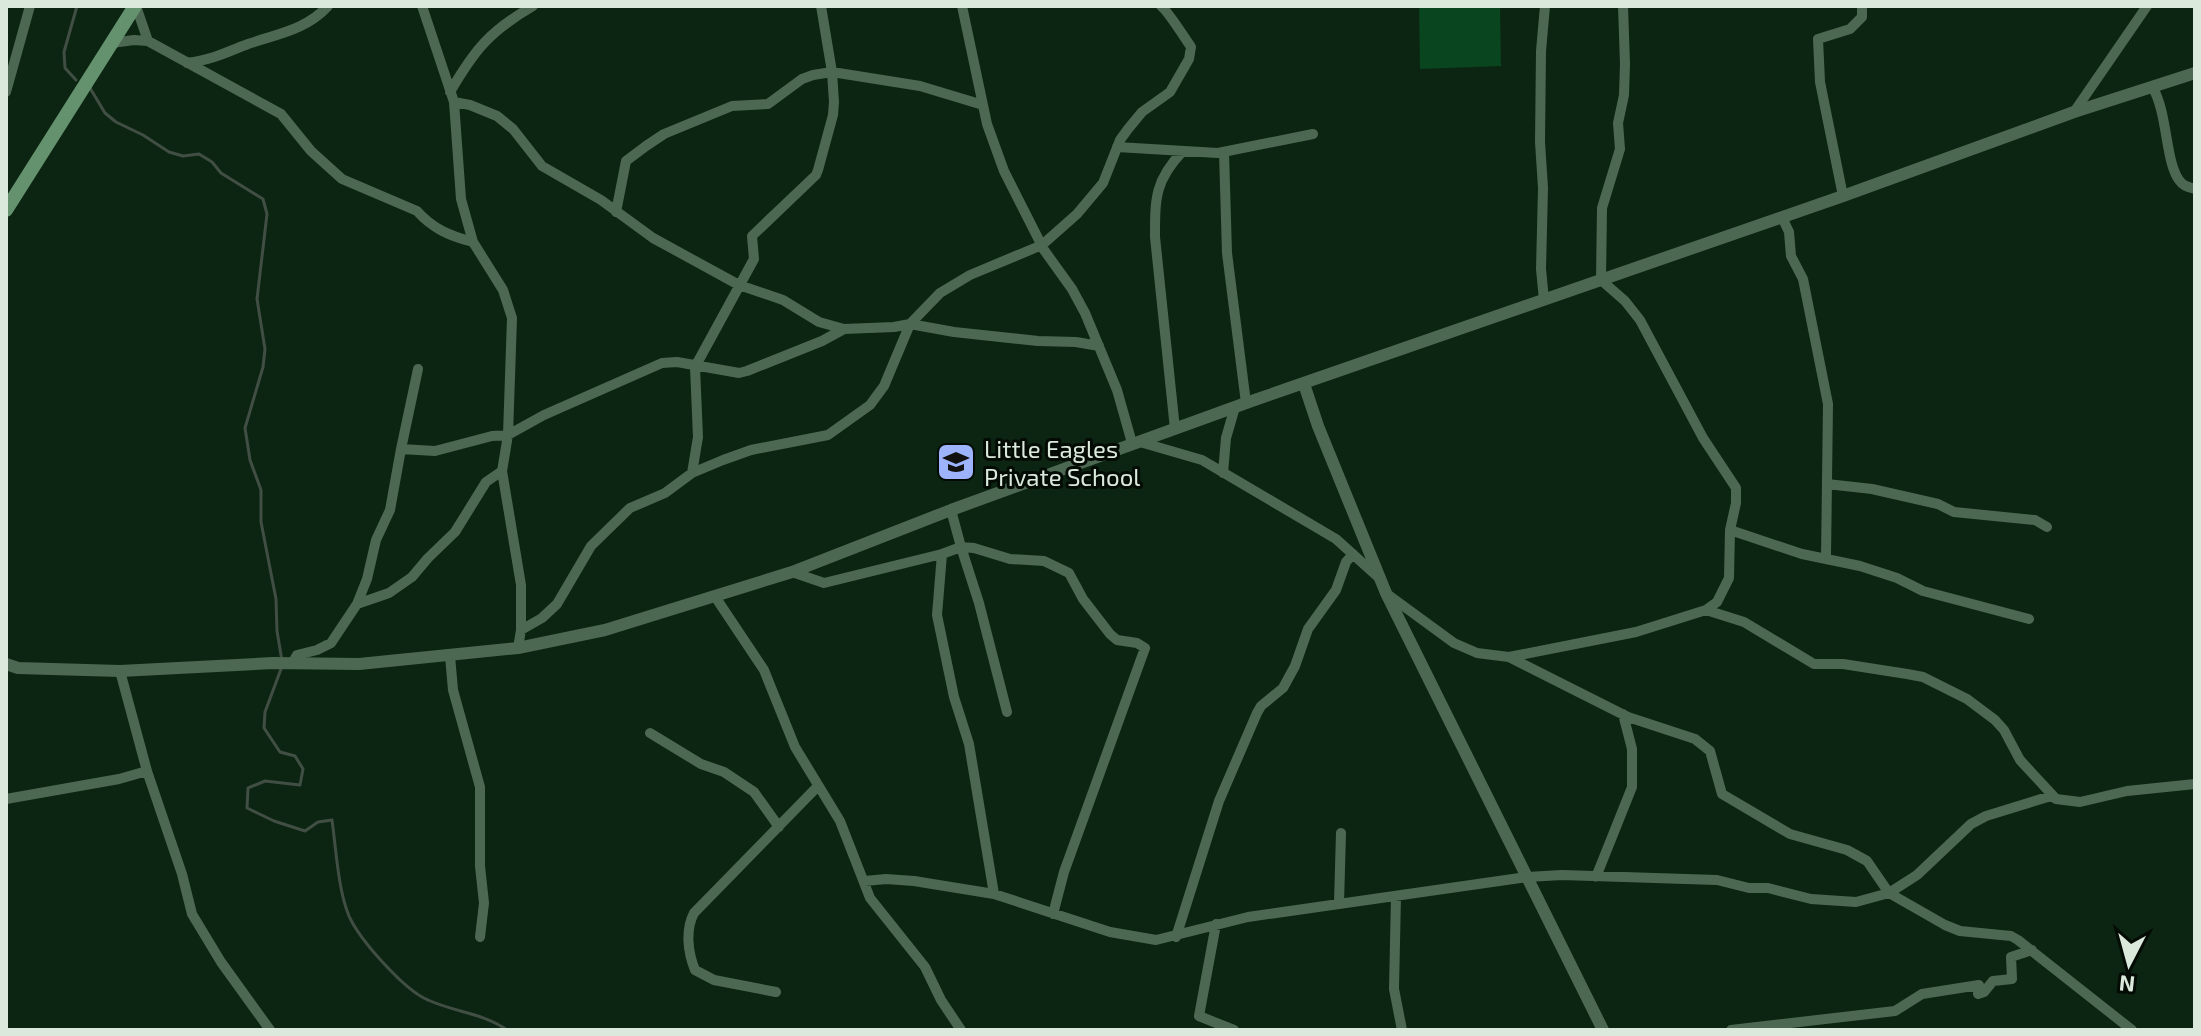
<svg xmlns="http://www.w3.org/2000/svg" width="2201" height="1036" font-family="'Exo 2',sans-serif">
  <rect width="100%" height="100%" fill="#0c2512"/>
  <path fill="#09451e" d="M1419,6H1500L1501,66L1420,69Z"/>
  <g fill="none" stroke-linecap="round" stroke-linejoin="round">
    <path stroke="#414e43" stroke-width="3" d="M76,80L65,68L64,52L77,6
      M90,88L105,113L116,122L143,135L169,152L183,156L199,154L212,162L221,173L263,199L267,214L257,299L265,349L263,367L245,428L250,460L261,490V522L276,599L277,631L282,661
      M281,669L265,712L264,728L280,752L295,756L303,769L300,785L265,781L248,788L247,808L274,821L305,831L318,822L332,820C336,848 338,890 349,916C360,940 404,990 428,1000C454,1012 483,1013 507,1030"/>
    <path stroke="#4d6852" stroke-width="10" d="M136,6L148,41
      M422,6L454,102L461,199L473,242L503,290L512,318L508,435L502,471L521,585V630L518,648
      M962,6L987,124L1004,171L1044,250L1072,289L1085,313L1117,390L1132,443
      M112,43L134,40L148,41L281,114L311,151L342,179L417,211C433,229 450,236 473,242
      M187,63C215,59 224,53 248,44C277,34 306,30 328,6
      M2153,88C2168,115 2165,160 2179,180C2183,186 2188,187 2195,189
      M6,92L30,6
      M450,92C475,49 490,31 533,6
      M454,102L470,105L497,116L513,129L542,166L601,200L653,238L739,285L783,300L819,322L844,329L894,327L910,324L954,332L1038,341L1076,342L1099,346
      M2074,112L2147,6
      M1117,147L1218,153L1313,134
      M1224,152L1227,253L1246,403
      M1843,196L1820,82L1818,39L1850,29L1862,17V6
      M616,212L626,161L646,146L664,134L732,106L768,104L802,79L813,75L832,72L920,86L983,105
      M1782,217L1789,232L1791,256L1803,279L1828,404L1826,557
      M1544,300L1541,269L1543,188L1540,142L1541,51L1545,6
      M1175,429L1155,237C1155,198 1155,180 1183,151
      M1140,442L1202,460L1336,539L1377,576
      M401,449L418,369
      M692,473L698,437L695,367L754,259L752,236L816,175L818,170L833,115L834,102L832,72L821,6
      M1223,473L1226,438L1235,407
      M1827,484L1872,489L1938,504L1954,512L2035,520L2047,527
      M951,510L961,547L942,554L937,615L954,697L969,744L994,894
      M1730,530L1802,554L1860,566L1897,578L1923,591L2029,619
      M792,572L824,583L942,554
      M1387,594L1454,643L1477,653L1509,657L1628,717L1695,739L1710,751L1722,794L1790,834L1847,850L1867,861L1889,893L1945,925L1960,931L2011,936L2018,940L2132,1030
      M716,598L764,670L795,747L840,821L870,898L925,967L941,1000L961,1030
      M357,604L389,593L412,577L428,558L455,532L486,482L502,471
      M1706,610L1744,622L1814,664H1843L1907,674L1923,677L1967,699L1995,720L2004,730L2020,760L2056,799L2080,802L2127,791L2195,784
      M521,630L542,618L557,604L591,546L630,508L665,493L692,473L723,460L751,450L828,435L870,405L884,386L910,324L940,293L970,275L1042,245L1077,214L1103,183L1120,140L1128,129L1142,112L1170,92L1189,59L1191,47C1184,37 1168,11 1161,6
      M450,656L453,690L480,787V866L484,903L480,937
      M1509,657L1636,632L1706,610L1717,602L1729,578L1730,530L1736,503V488L1703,438L1640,320L1625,301L1601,280L1602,208L1620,149L1618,123L1624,95L1625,64L1623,6
      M292,664L297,655L317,650L331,643L357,604L367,579L376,540L390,510L401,449L435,451L492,436L508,435L544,415L662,363L677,362L739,373L747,371L822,341L844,329
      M1007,712L979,603L961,547L974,548L1010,559L1044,561L1069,573L1083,599L1110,634L1117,640L1137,643L1145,648L1064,872L1053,914
      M650,733L701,764L724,772L754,792L779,827
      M147,771L182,874L192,914L221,962L270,1030
      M6,799L119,779L147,771L120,671
      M1596,877L1632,787V749L1623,714
      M865,881L886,879L914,881L994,894L1110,932L1156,940L1248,917L1527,877L1562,875L1717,880L1749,888H1768L1811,899L1856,902L1889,893L1917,875L1971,824L1986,816L2051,796
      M1396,896L1394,989L1402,1030
      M1339,903L1341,833
      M1216,924L1199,1016L1234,1030
      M1176,937L1219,801L1257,713L1261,706L1283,688L1295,666L1308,629L1336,590L1346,562L1353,554
      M776,992L714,980L695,970C688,953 685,930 694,913L818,786
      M1731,1030L1895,1011L1922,994L1979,985L1978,994L1984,992L1993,981L2012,979L2011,957L2032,950"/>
    <path stroke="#4d6852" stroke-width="12" d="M1304,384L1318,426L1386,593L1603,1030
      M6,664L18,668L120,671L273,663L359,664L518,648L605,630L792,572L951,510L1246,403L1843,196L2074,112L2195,73"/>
    <path stroke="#65926e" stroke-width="14" d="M6,210L135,6"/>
  </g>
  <defs>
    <symbol id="school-square" viewBox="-11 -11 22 22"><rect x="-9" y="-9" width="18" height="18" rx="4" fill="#9db4fd" stroke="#030b04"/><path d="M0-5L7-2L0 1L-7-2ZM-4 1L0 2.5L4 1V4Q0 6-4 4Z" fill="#111"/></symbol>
  </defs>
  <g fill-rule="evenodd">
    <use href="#school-square" x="934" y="440" width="44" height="44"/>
  </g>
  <g text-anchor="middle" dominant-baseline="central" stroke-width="6" stroke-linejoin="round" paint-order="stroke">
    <g font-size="24" fill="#dae9dc" stroke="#030b04" text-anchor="start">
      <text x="984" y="448">Little Eagles<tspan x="984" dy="28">Private School</tspan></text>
    </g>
  </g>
  <rect width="2201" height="1036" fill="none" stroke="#dae9dc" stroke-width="16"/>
  <g transform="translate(2129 964) rotate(186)" stroke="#030b04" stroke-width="6" paint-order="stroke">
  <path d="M0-6L14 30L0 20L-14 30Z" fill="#dae9dc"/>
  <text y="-12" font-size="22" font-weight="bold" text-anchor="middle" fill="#dae9dc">N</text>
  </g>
</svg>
